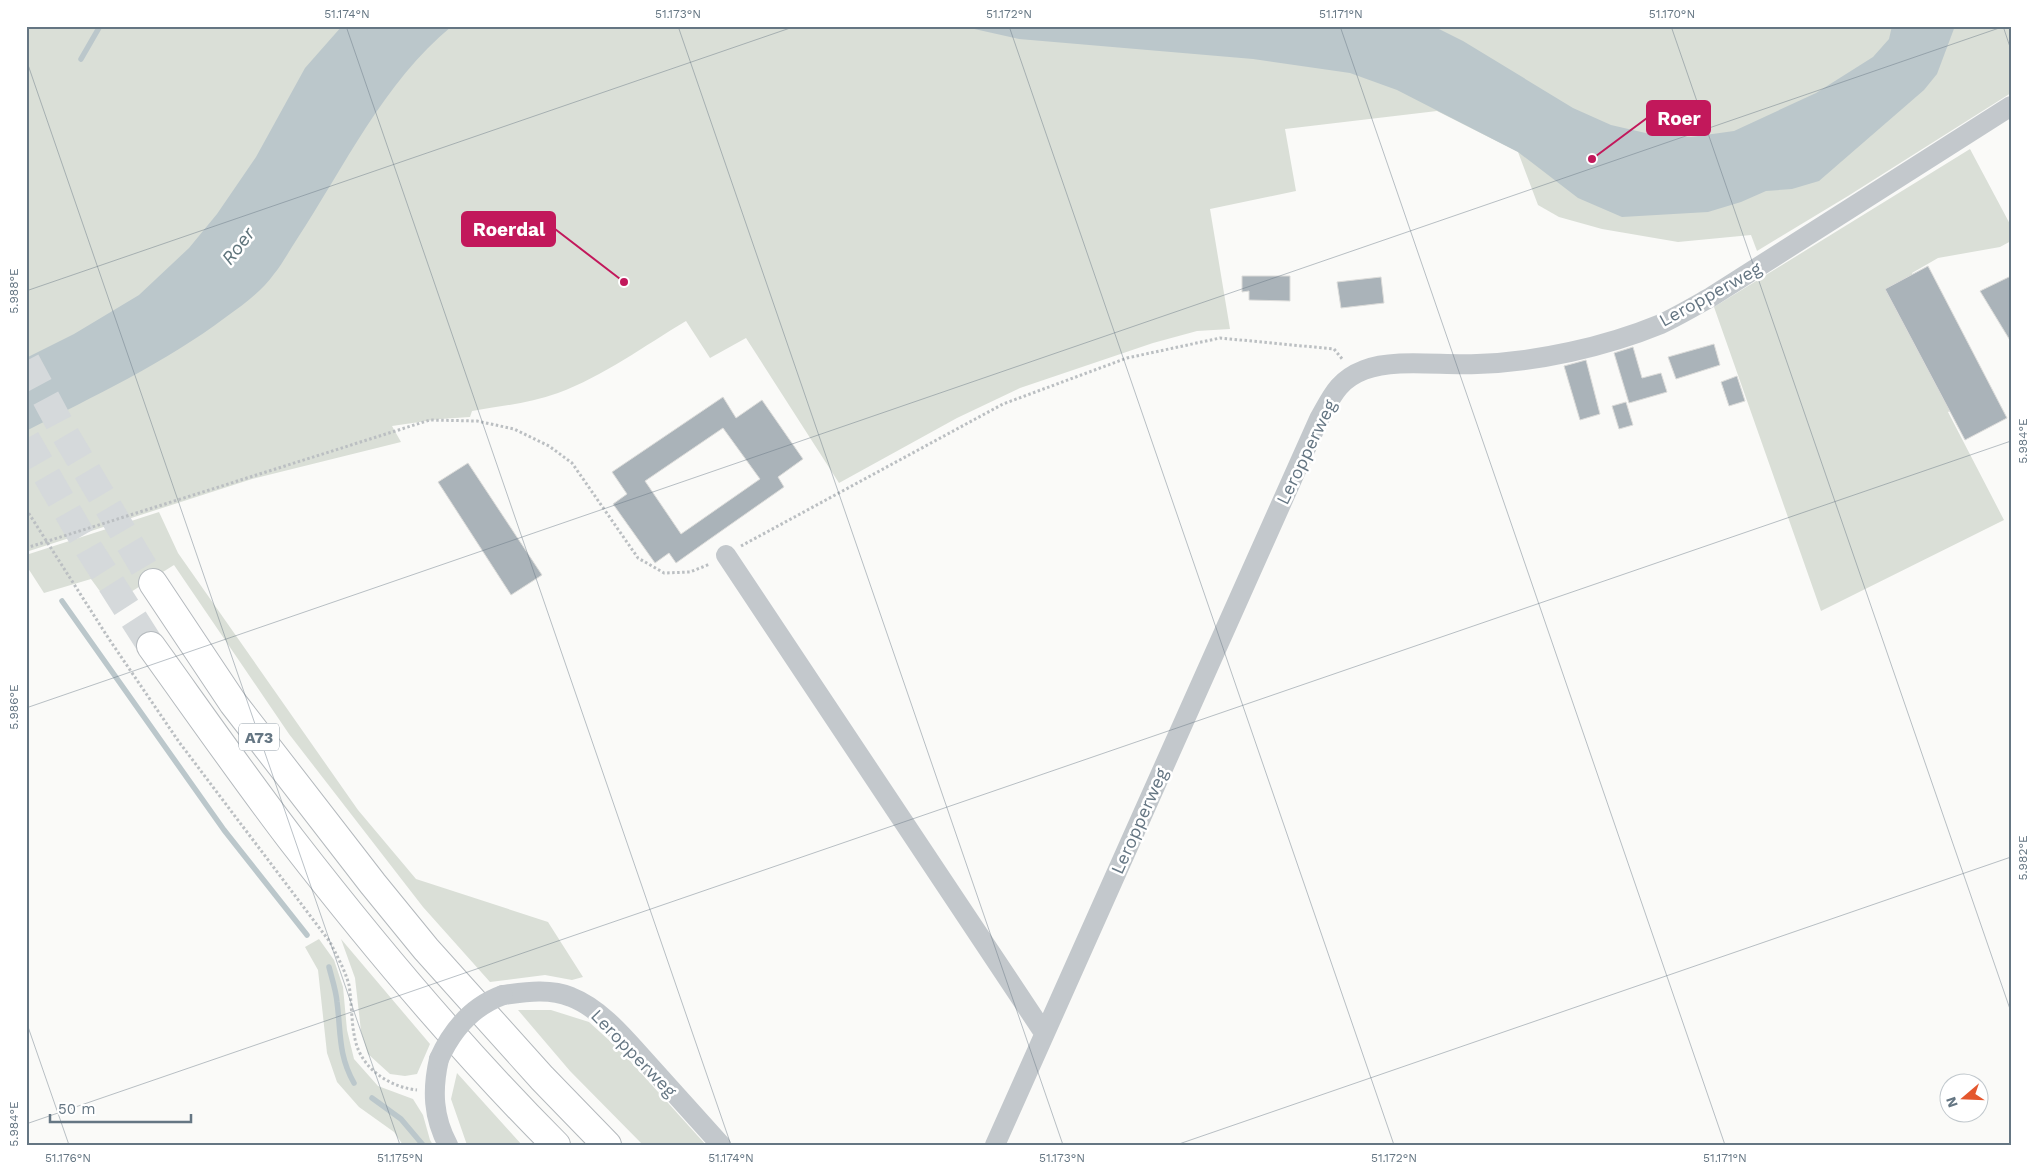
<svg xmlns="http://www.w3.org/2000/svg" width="2037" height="1171" font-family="'Work Sans',sans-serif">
  <rect width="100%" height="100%" fill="#fafaf8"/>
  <path fill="#dadfd7" d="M26,26H2011V93L1848,196L1757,251L1751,235L1678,242L1602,229L1559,217L1538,205L1518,152L1437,111L1285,129L1296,191L1210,209L1230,329L1197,331L1153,343L1020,388L957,418L839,483L746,338L710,358L686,321C644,346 604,376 558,393C530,403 501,406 472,411L470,417L440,419L392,426L401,442L252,479L26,552Z
    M1970,149L2011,226V241L2000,247L1938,258L1912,273L1973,400L1948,412L2004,520L1821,611L1714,307Z
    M159,512L178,553L358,810L416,879L548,922L583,977L572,980L545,975L490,982L423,907L289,734L174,565L110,605L91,579L44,593L26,565V555Z
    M319,939L334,960L343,987L347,1030L354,1059L378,1086L413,1099L423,1115L430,1140L433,1145H403L394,1132L359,1107L337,1082L327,1053L318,970L305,947Z
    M341,939L430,1044L417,1074L405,1076L390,1074L368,1054L361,1031L355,978Z
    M518,1010H551L589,1022L622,1052L706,1145H643L570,1071Z
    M457,1073L522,1145H467L451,1099Z"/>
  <path fill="#bbc7cb" d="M342,26H452C383,83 345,166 297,239C289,251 283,263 274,274C262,291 243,305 226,317C165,363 94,396 26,431V358L74,334L139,295L189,248L217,214L256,157L305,68Z
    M961,26H1433L1463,41L1573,108L1611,125L1650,134L1691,137L1734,131L1816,93L1873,57L1889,39L1892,26H1955L1937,74L1924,90L1819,181L1792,189L1766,191L1741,202L1708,212L1622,217L1578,198L1518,152L1397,90L1350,73L1253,59L1019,39Z"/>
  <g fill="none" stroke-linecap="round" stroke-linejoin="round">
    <path stroke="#bbc7cb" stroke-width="5.5" d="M81,59L100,26
      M62,601L224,830L307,935
      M329,967C332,979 336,990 337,1002C341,1032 338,1055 354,1083
      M372,1098L401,1119L423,1145"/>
  </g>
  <path fill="#aab3b9" stroke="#dcdcda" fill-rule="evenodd" d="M1928,266L2007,418L1965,440L1885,289Z
    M1242,276H1290V301L1249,300V291L1242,292Z
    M2011,276V342L1980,291Z
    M1381,277L1384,303L1341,308L1337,282Z
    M1714,344L1720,365L1676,379L1668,357Z
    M1633,347L1642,378L1661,373L1667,392L1629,403L1614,353Z
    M1586,360L1600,414L1580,420L1564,366Z
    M1737,376L1745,401L1729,406L1721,382Z
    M723,397L736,418L762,400L803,459L778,477L784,487L707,541L676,563L669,553L655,563L613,504L627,494L612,472ZM723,428L760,479L681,534L645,481Z
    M1626,402L1633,425L1619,429L1612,406Z
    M468,463L542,575L511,595L438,482Z"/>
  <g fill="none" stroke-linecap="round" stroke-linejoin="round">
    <path stroke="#d5d9db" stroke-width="28" stroke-dasharray="28 14" stroke-linecap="butt" d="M26,361L65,434L153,583
      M26,439L89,549L151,646"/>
    <defs>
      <path id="highway" d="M153,583L233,703L373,884L426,949L542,1078L607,1145
        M151,646C197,710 243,776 291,839C373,945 461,1050 556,1145"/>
    </defs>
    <use href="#highway" stroke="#b4b9bd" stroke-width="30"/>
    <path stroke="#bbbfc2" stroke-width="3" stroke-dasharray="2.5 2.5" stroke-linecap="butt" d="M26,509L109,639L179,742L330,942C337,956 345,970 349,985C352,1003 351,1022 355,1039C361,1069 390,1087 417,1090
      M741,546L1003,404L1127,358L1220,338L1334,349L1343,360
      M26,548L430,420L477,421L514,429L549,446L572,463L638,558L664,573L690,572L710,564"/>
    <path stroke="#c3c8cc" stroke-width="20" d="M726,555L1044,1033
      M503,995C525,992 550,988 571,997C602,1009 627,1041 649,1065C673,1092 697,1118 721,1145
      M439,1059C432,1090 433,1117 448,1145
      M995,1145L1319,419C1332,396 1338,380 1364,370C1395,358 1443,366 1477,364C1537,362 1605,347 1661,324C1678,316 1695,306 1711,297L2011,106"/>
    <use href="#highway" stroke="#fff" stroke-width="28"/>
    <path stroke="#c3c8cc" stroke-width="20" d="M439,1059C452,1030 473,1006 503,995"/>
  </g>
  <path fill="none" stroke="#657683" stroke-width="1" stroke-opacity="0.45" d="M346,26L731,1145M678,26L1063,1145M1009,26L1394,1145M1340,26L1725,1145M1671,26L2011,1012M2003,26L2011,50M26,59L400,1145M26,291L796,26M26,708L2005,26M26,1021L69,1145M26,1124L2011,441M1176,1145L2011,857"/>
  <g text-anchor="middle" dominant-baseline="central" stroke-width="5" stroke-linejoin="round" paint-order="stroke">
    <rect fill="#fff" stroke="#939fa8" stroke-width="1" x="239" y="723.5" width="40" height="27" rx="4"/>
    <g font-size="16" font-weight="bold" fill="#657683">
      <text x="259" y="737">A73</text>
    </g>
    <g font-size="18" fill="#657683" stroke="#fff">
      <text transform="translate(1710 294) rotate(-29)">Leropperweg</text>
      <text transform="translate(1306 452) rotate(-64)">Leropperweg</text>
      <text transform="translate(1139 821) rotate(-66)">Leropperweg</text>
      <text transform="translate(634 1053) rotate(46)">Leropperweg</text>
    </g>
    <g font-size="19" font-style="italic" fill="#60757c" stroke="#fff">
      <text transform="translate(238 246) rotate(-52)">Roer</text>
    </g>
  </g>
  <path fill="none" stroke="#c2185b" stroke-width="2" d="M1592 159L1647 118M624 282L555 229"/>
  <g fill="#c2185b" stroke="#fff" stroke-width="2">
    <circle cx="1592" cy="159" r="5"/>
    <circle cx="624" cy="282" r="5"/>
  </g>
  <g fill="#c2185b" stroke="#c2185b" stroke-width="2">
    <rect x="1647" y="101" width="63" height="34" rx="5"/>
    <rect x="462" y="212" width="93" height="34" rx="5"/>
  </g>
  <g font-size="19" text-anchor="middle" font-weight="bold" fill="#fff">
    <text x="1679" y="125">Roer</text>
    <text x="509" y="236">Roerdal</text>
  </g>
  <rect width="2037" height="1171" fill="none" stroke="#ffffff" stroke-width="55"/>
  <g transform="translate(1964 1098) rotate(251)"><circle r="24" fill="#ffffff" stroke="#c1c8cd"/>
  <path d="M0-4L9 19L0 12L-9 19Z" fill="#e4572e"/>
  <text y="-8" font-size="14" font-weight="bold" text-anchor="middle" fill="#657683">N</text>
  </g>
  <path d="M50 1114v8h141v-8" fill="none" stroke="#657683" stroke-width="2.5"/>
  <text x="58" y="1114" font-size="15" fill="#657683" stroke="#ffffff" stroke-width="4" paint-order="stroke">50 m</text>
  <rect x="28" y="28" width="1982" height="1116" fill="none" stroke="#657683" stroke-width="2"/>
  <g font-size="12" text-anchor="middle" fill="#657683">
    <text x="347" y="18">51.174°N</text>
    <text x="678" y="18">51.173°N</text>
    <text x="1009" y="18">51.172°N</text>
    <text x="1341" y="18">51.171°N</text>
    <text x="1672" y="18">51.170°N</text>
    <text transform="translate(14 291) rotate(-90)" y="4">5.988°E</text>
    <text transform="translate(2023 441) rotate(-90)" y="4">5.984°E</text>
    <text transform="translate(14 707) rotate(-90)" y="4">5.986°E</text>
    <text transform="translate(2023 858) rotate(-90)" y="4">5.982°E</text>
    <text transform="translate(14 1124) rotate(-90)" y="4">5.984°E</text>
    <text x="68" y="1162">51.176°N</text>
    <text x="400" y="1162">51.175°N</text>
    <text x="731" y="1162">51.174°N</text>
    <text x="1062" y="1162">51.173°N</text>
    <text x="1394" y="1162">51.172°N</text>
    <text x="1725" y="1162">51.171°N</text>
  </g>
</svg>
